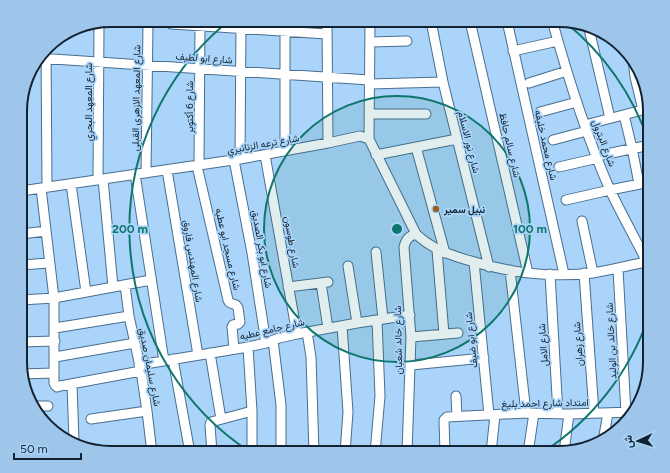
<svg xmlns="http://www.w3.org/2000/svg" width="670" height="473" font-family="Figtree,Vazirmatn,sans-serif">
  <rect width="100%" height="100%" fill="#aad4fa"/>
  <g fill="none" stroke-linecap="round" stroke-linejoin="round">
    <defs>
      <path id="street" d="M552,20C568,78 586,135 610,190C622,215 636,240 649,266
        M431,21L443,82L489,267
        M470,21L528,273
        M507,21L564,274
        M327,22L328,143
        M171,24L327,34
        M589,29L610,118
        M370,42L407,41
        M46,48L47,187
        M513,51L558,41
        M38,58L369,80
        M633,59L635,77L643,110
        M529,83L567,71
        M369,84L443,82
        M540,112L577,102
        M369,114H426
        M624,115L632,148L639,184
        M585,125L650,108
        M369,139L370,22
        M553,140L587,131
        M416,147L445,253
        M285,151V23
        M265,155L297,334
        M376,155L457,139
        M597,156L650,145
        M240,159L241,23
        M234,160L252,253L266,343
        M199,165L200,24
        M197,166L228,300C229,304 232,303 236,305L238,308L240,322L238,324L233,325L232,327L234,349
        M559,167L598,158
        M167,170L198,355
        M146,173L148,24
        M135,174L164,361
        M103,179L113,287
        M98,180L99,25
        M71,184L86,292
        M41,188L54,298V383L55,385L57,387L60,386L141,371
        M21,191L240,159L328,143L360,136L369,139L416,234C431,248 445,253 464,259C505,272 550,278 593,273C612,270 631,265 650,261
        M566,200L610,190L650,182
        M582,221L593,273
        M21,234L46,231
        M437,250L444,334
        M376,252L383,319
        M474,262L489,415
        M21,265L49,263
        M348,266L357,323
        M618,269L626,413
        M510,270L526,413
        M584,273L594,413
        M550,274L558,414
        M321,283L328,328
        M125,285L129,316L141,371L147,411L152,453
        M288,287L328,282
        M21,300L54,298L151,280
        M342,326L348,412L345,453
        M55,328L129,316
        M307,332L311,357L314,453
        M411,337L458,333
        M273,340L281,405V453
        M21,342L55,341
        M248,347L252,411V453
        M210,353L221,419
        M55,357L135,343
        M173,359L190,453
        M139,365L248,347L266,343L279,338L297,334L357,323L410,315
        M411,365L484,358
        M21,374L54,373
        M72,384L74,441
        M456,396L457,416
        M32,406H48
        M91,419L147,411
        M603,441L608,413
        M564,452L569,414
        M127,453L152,450
        M212,453L210,425L211,422L252,411
        M375,453L380,396L377,320
        M407,453L411,337L404,247C406,239 409,236 416,234
        M445,453L444,420L447,417L526,413L569,414L633,412
        M491,453L495,415
        M528,453L534,413"/>
    </defs>
    <use href="#street" stroke="#486f90" stroke-width="11"/>
    <use href="#street" stroke="#fff" stroke-width="9"/>
  </g>
  <circle cx="397" cy="229" r="133" fill="#0f766e" fill-opacity=".12"/>
  <g fill="none" stroke="#0f766e" stroke-width="2">
    <circle cx="397" cy="229" r="133"/>
    <path d="M649 316A267 267 0 0 1 542 453M250 452A267 267 0 0 1 225 24M565 22A267 267 0 0 1 649 142"/>
  </g>
  <circle fill="#99611d" stroke="#aad4fa" stroke-width="1.5" cx="436" cy="209" r="4"/>
  <g text-anchor="middle" dominant-baseline="central" stroke-width="3.5" stroke-linejoin="round" paint-order="stroke">
    <g font-size="10" fill="#122230" stroke="#aad4fa">
      <text transform="translate(204 58) rotate(4)">شارع ابو لطيف</text>
      <text transform="translate(136 98) rotate(-89)">شارع المعهد الازهرى القبلى</text>
      <text transform="translate(88 102) rotate(-90)">شارع المعهد البحري</text>
      <text transform="translate(189 107) rotate(-90)">شارع 6 أكتوبر</text>
      <text transform="translate(469 142) rotate(76)">شارع نور الاسلام</text>
      <text transform="translate(604 143) rotate(69)">شارع البترول</text>
      <text transform="translate(263 144) rotate(-10)">شارع ترعه الزنانيري</text>
      <text transform="translate(510 145) rotate(77)">شارع سالم حافظ</text>
      <text transform="translate(546 145) rotate(77)">شارع محمد خليفه</text>
      <text transform="translate(292 242) rotate(80)">شارع طوسون</text>
      <text transform="translate(228 249) rotate(77)">شارع مسجد ابو عطيه</text>
      <text transform="translate(262 249) rotate(80)">شارع ابو بكر الصديق</text>
      <text transform="translate(193 261) rotate(81)">شارع المهندس فاروق</text>
      <text transform="translate(272 329) rotate(-13)">شارع جامع عطيه</text>
      <text transform="translate(398 340) rotate(-91)">شارع خالد شعبان</text>
      <text transform="translate(471 340) rotate(-96)">شارع ابو ضيف</text>
      <text transform="translate(611 341) rotate(-93)">شارع خالد بن الوليد</text>
      <text transform="translate(578 344) rotate(-94)">شارع زهران</text>
      <text transform="translate(543 345) rotate(-94)">شارع الامل</text>
      <text transform="translate(150 367) rotate(79)">شارع سليمان صديق</text>
      <text transform="translate(545 403) rotate(-1)">امتداد شارع احمد بليغ</text>
    </g>
    <g font-size="10" font-weight="bold" fill="#122230" stroke="#aad4fa" text-anchor="start">
      <text x="444" y="209">نبيل سمير</text>
    </g>
  </g>
  <path d="M0 0H670V473H0ZM111 27H559A84 84 0 0 1 643 111V362A84 84 0 0 1 559 446H111A84 84 0 0 1 27 362V111A84 84 0 0 1 111 27Z" fill="#9ec6ea" fill-rule="evenodd"/>
  <path fill="none" stroke="#122230" stroke-width="2" d="M111 27H559A84 84 0 0 1 643 111V362A84 84 0 0 1 559 446H111A84 84 0 0 1 27 362V111A84 84 0 0 1 111 27Z"/>
  <circle cx="397" cy="229" r="6" fill="#0f766e" stroke="#aad4fa" stroke-width="2"/>
  <g font-size="12" text-anchor="middle" font-weight="bold" fill="#0f766e" stroke="#aad4fa" stroke-width="3.5" stroke-linejoin="round" paint-order="stroke">
    <text x="530" y="233">100 m</text>
    <text x="130" y="233">200 m</text>
  </g>
  <g transform="translate(638 441) rotate(266)" stroke="#aad4fa" stroke-width="3" paint-order="stroke">
  <path d="M0-3L7 15L0 10L-7 15Z" fill="#122230"/>
  <text y="-6" font-size="11" font-weight="bold" text-anchor="middle" fill="#122230">ش</text>
  </g>
  <path d="M14 453v6h67v-6" fill="none" stroke="#122230" stroke-width="2"/>
  <text x="20" y="453" font-size="12" fill="#122230" stroke="#aad4fa" stroke-width="3" paint-order="stroke">50 m</text>
</svg>
